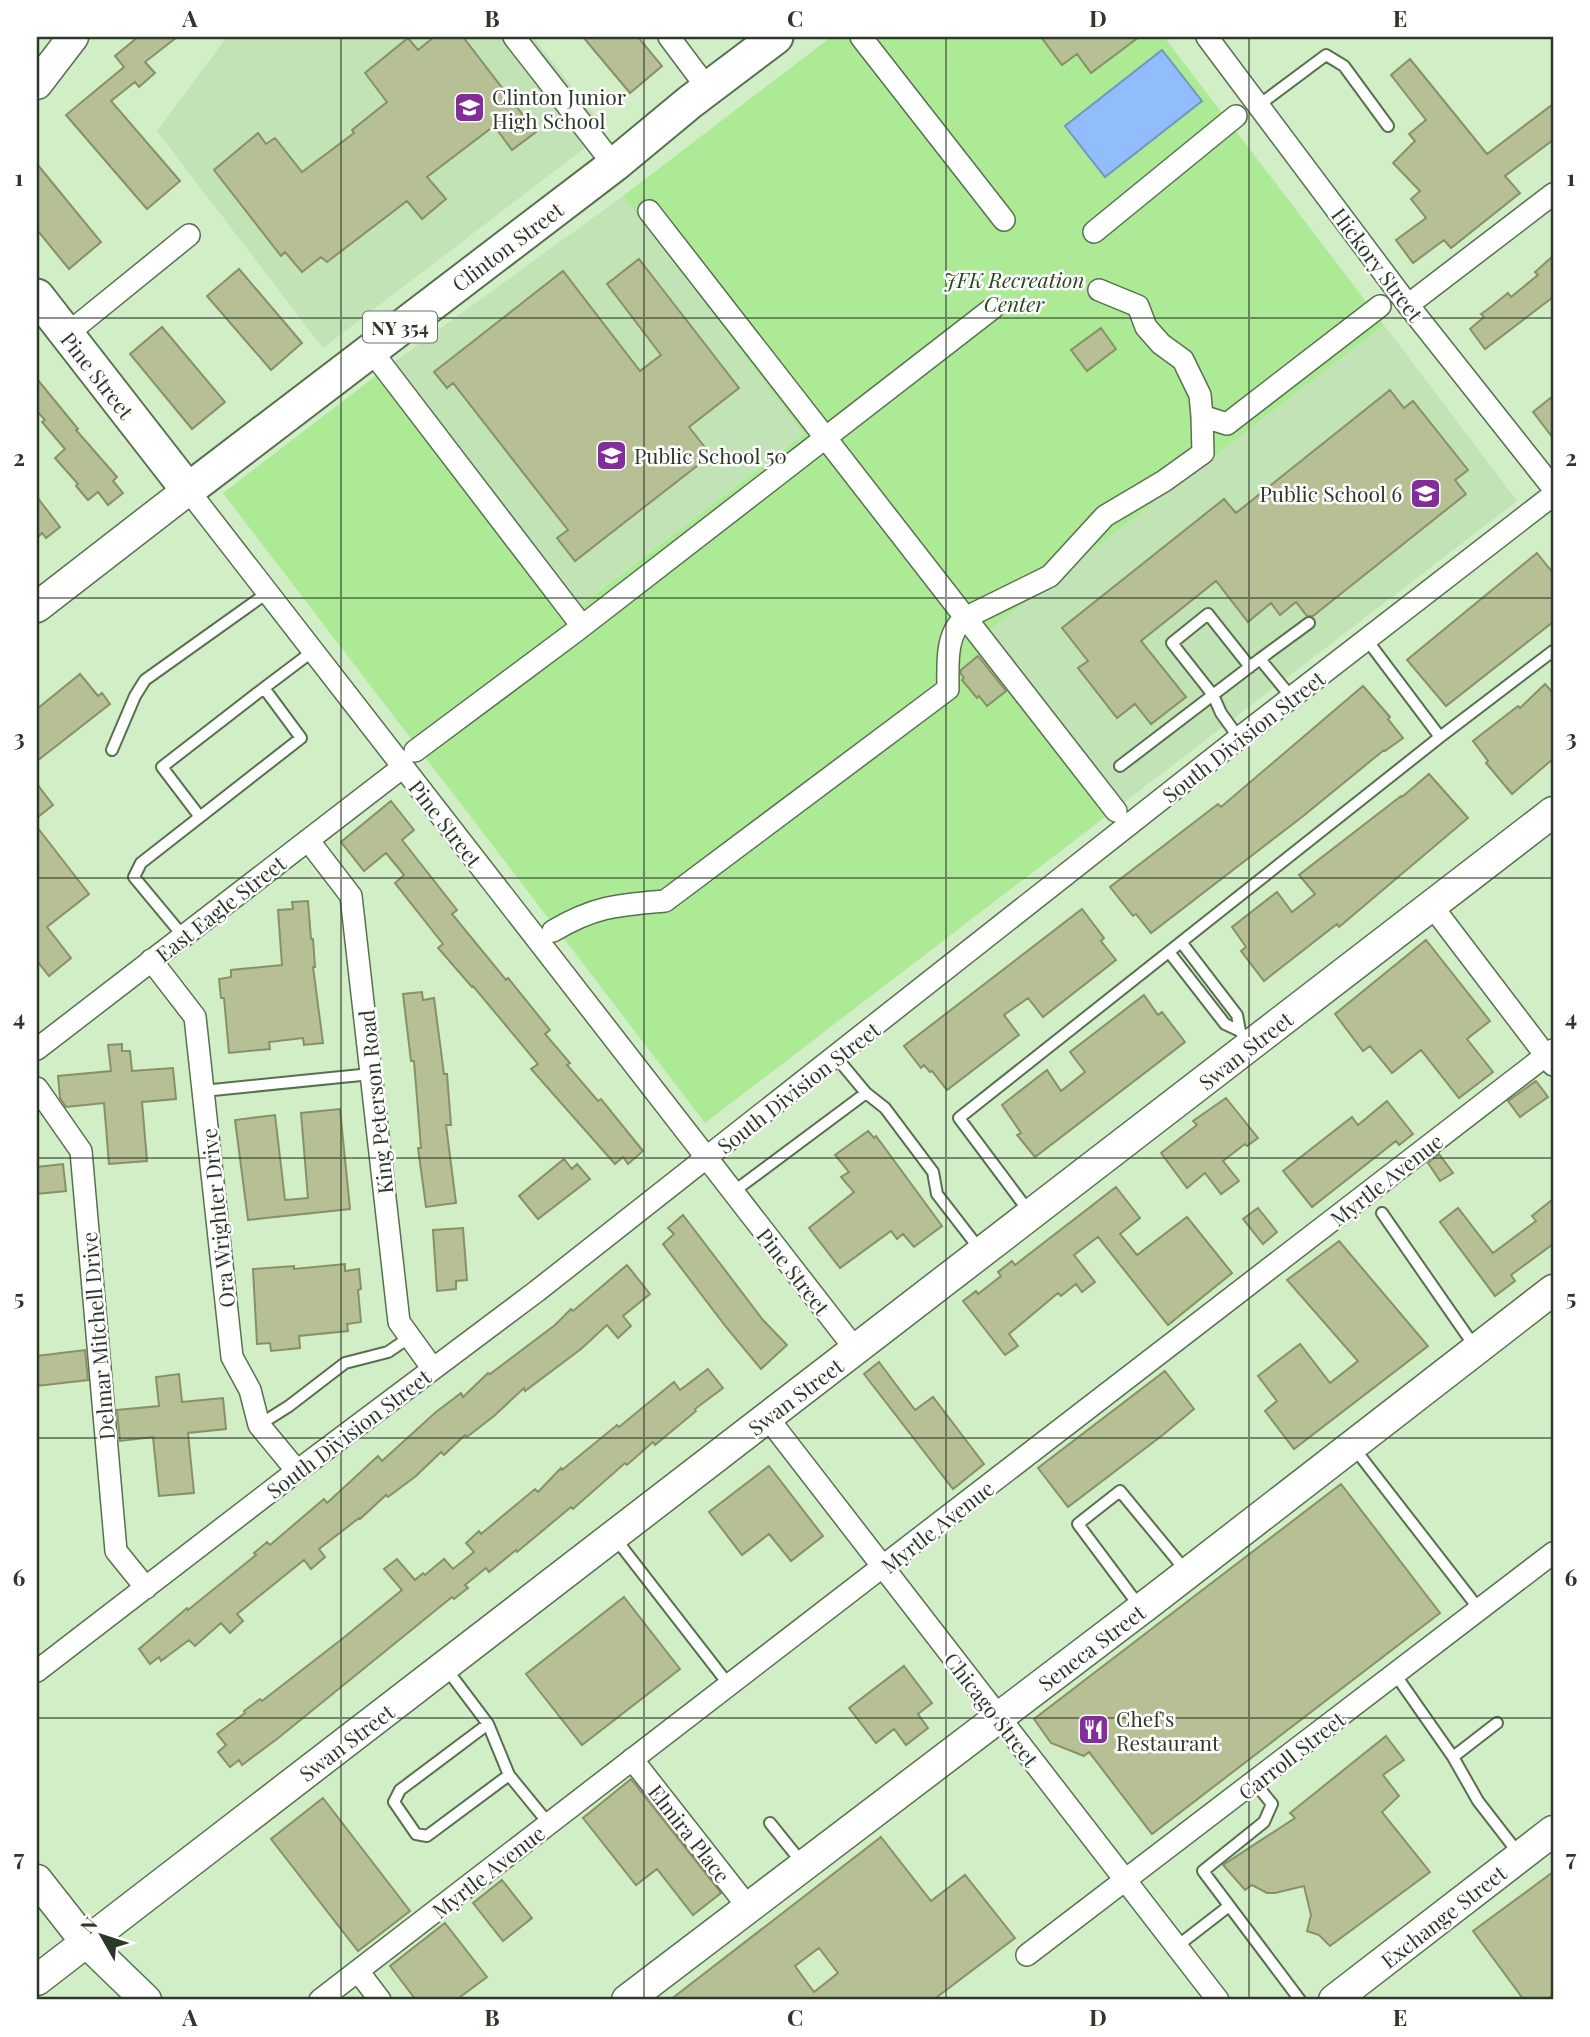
<svg xmlns="http://www.w3.org/2000/svg" width="1590" height="2037" font-family="'Playfair Display',serif">
  <rect width="100%" height="100%" fill="#d1eec7"/>
  <path fill="#c1e3b5" d="M227,37H533L607,131L323,348L157,131Z
    M623,196L804,434L576,608L390,365Z
    M1384,325L1517,501L1109,814L975,640Z"/>
  <path fill="#acea96" d="M831,37H1164L1384,325L976,640L1109,814L705,1123L223,493L390,365L577,608L804,434L623,196Z"/>
  <path fill="#92bdfc" stroke="#7495bd" stroke-width="2" d="M1162,50L1202,101L1105,177L1065,126Z"/>
  <path fill="#b7c094" stroke="#889166" stroke-width="2" fill-rule="evenodd" d="M138,37H177L145,62L155,73L139,87L135,82L111,101L180,181L147,209L66,115L124,67L115,56Z
    M434,37H463L536,132L512,150L494,126L427,177L446,199L422,219L407,201L327,262L321,257L302,272L285,252L281,256L214,170L258,133L266,144L275,138L302,172L354,133L352,130L387,102L365,73L408,38L418,50Z
    M583,37H638L662,66L630,93Z
    M1041,37H1139L1091,73L1077,54L1062,65Z
    M1410,59L1487,154L1553,104V140L1505,176L1520,193L1451,248L1444,240L1413,263L1396,240L1426,218L1411,199L1420,191L1393,163L1415,141L1409,134L1426,120L1391,75Z
    M37,164L101,242L69,269L37,230Z
    M1553,256V297L1485,349L1470,329L1484,317L1481,314L1492,306L1508,293L1511,297L1538,275L1535,272Z
    M639,259L739,388L689,427L711,455L575,561L557,538L568,530L453,383L447,388L434,372L563,271L640,371L661,355L607,284Z
    M239,269L302,343L271,370L207,296Z
    M162,327L225,402L192,429L130,354Z
    M1101,328L1116,349L1087,371L1071,350Z
    M37,379L78,429L76,430L117,477L113,481L123,493L108,505L98,492L88,500L76,486L78,484L55,458L65,449L42,422L45,420L37,411Z
    M1390,390L1404,408L1413,401L1468,470L1455,480L1466,494L1313,616H1307L1296,602L1280,615L1271,603L1248,622L1216,581L1141,641L1186,697L1151,724L1135,704L1117,718L1078,668L1088,661L1062,628L1224,499L1236,513Z
    M1553,396V438L1533,412Z
    M37,497L60,527L46,538L42,533L37,538Z
    M1537,553L1553,573V622L1446,706L1407,660Z
    M978,656L1006,691L987,706L979,696L977,698L962,680L964,678L961,674V670Z
    M80,674L98,696L102,693L110,704L37,761V709Z
    M1545,684L1553,693V759L1512,794L1486,763L1488,761L1473,741L1518,706L1520,708Z
    M1363,686L1390,717L1388,719L1403,738L1385,751L1384,750L1302,817L1151,933L1136,914L1133,916L1110,887L1218,804L1221,807Z
    M1429,774L1468,818L1339,927L1337,924L1264,981L1241,951L1246,947L1232,927L1277,892L1292,912L1315,894L1299,875L1401,796L1402,797Z
    M37,784L53,805L37,818Z
    M391,801L414,830L402,840L457,910L452,914L506,980L508,978L550,1030L545,1034L570,1063L567,1065L598,1101L601,1099L643,1151L628,1164L623,1157L615,1164L531,1069L538,1064L473,986L472,987L438,948L443,944L395,883L404,875L386,853L364,871L341,842Z
    M37,827L89,894L47,927L71,958L49,976L37,961Z
    M308,901L311,939H313L315,967H313L323,1043L304,1045L303,1038L269,1042L270,1049L229,1053L224,998H221L219,979L231,977V970L282,965L278,910L293,909L292,902Z
    M1082,909L1104,938L1101,941L1116,960L1043,1017L1028,998L1004,1015L1019,1035L947,1090L932,1071L930,1072L924,1065L921,1068L904,1046Z
    M1426,940L1490,1021L1467,1039L1493,1072L1459,1098L1421,1050L1392,1073L1370,1046L1363,1051L1335,1014Z
    M422,992L423,1000L434,998L444,1074H447L451,1125H446L456,1203L426,1207L418,1148H421L414,1061H411L403,994Z
    M1144,995L1158,1015L1162,1012L1185,1042L1035,1157L1017,1135L1021,1133L1002,1105L1047,1070L1061,1091L1085,1072L1070,1052Z
    M122,1044V1051H130L132,1071L173,1068L176,1099L142,1102L147,1161L109,1164L104,1103L66,1107L60,1098L58,1076L111,1071L108,1045Z
    M1536,1081L1548,1097L1520,1117L1508,1101Z
    M1226,1098L1258,1138L1247,1146L1245,1144L1223,1161L1239,1181L1221,1194L1205,1173L1187,1188L1161,1153L1197,1125L1193,1121Z
    M1387,1101L1413,1134L1399,1145L1396,1141L1312,1207L1283,1171L1352,1117L1358,1125Z
    M340,1109L350,1209L248,1220L235,1120L275,1115L285,1200L308,1198L301,1113Z
    M868,1131L874,1138L876,1136L942,1226L914,1247L903,1234L897,1239L891,1231L840,1268L809,1228L854,1192L841,1177L849,1172L835,1155Z
    M1439,1154L1453,1173L1440,1181L1428,1163Z
    M564,1159L572,1169L577,1164L590,1179L538,1219L519,1196Z
    M63,1164L66,1191L37,1194V1167Z
    M1116,1187L1140,1218L1120,1234L1137,1255L1187,1217L1232,1273L1168,1325L1098,1237L1074,1255L1095,1282L1082,1292L1076,1284L1061,1296L1058,1293L1009,1334L1018,1346L1005,1355L963,1301L976,1291L978,1294L1001,1276L998,1272L1012,1261L1015,1265Z
    M1553,1199V1244L1511,1275L1515,1281L1495,1296L1440,1222L1458,1208L1493,1253L1536,1221L1532,1216Z
    M1258,1208L1277,1232L1263,1244L1243,1219Z
    M683,1215L763,1320L787,1345L761,1369L726,1327L663,1244L674,1234L668,1228Z
    M463,1228L467,1280L456,1281V1289L437,1291L433,1230Z
    M1339,1241L1428,1346L1294,1449L1265,1411L1277,1401L1258,1376L1300,1344L1330,1383L1358,1361L1287,1280Z
    M345,1264V1271L359,1269L361,1289L358,1290L361,1322L347,1324L348,1331L299,1336L300,1348L271,1351L270,1343L257,1344L253,1269L294,1266V1269Z
    M627,1265L650,1294L623,1316L631,1326L618,1338L607,1325L581,1349L525,1391L524,1388L494,1416L467,1437L465,1435L444,1455L441,1452L416,1476L388,1497L386,1495L360,1519L359,1518L319,1549L325,1557L311,1569L304,1560L237,1614L243,1621L230,1633L221,1623L195,1646L189,1640L161,1661L159,1657L150,1664L139,1649L187,1608L188,1610L256,1555L254,1553L267,1542L270,1545L324,1499L327,1503L378,1456L382,1461L436,1412L461,1393L463,1397L488,1373L490,1374L555,1325L571,1309L573,1311Z
    M85,1350L88,1380L37,1386V1356Z
    M879,1362L915,1410L933,1397L984,1464L953,1489L864,1374Z
    M708,1369L723,1388L695,1409L696,1411L655,1445L653,1442L627,1465L625,1463L573,1509L571,1507L517,1552L516,1550L489,1572L486,1568L465,1585L468,1588L454,1599L452,1597L277,1739L242,1765L239,1760L230,1767L218,1752L226,1745L217,1734L245,1713L244,1711L260,1699L262,1701L342,1639L402,1590L384,1569L397,1559L415,1580L423,1573L425,1575L444,1559L453,1569L474,1552L466,1543L479,1531L481,1534L535,1489L538,1492L561,1468L562,1470L617,1425L619,1427L674,1382L680,1390Z
    M1165,1371L1194,1409L1164,1434L1068,1507L1038,1468Z
    M179,1374L182,1402L223,1398L226,1429L188,1433L194,1493L159,1496L153,1437L120,1441L117,1410L159,1406L156,1377Z
    M769,1466L823,1536L791,1561L769,1534L742,1555L709,1512Z
    M1341,1484L1440,1613L1152,1834L1089,1752L1084,1756L1051,1743L1034,1719Z
    M624,1597L680,1669L582,1745L526,1674Z
    M904,1666L932,1703L918,1714L928,1728L906,1745L894,1729L876,1743L849,1708Z
    M1386,1736L1404,1760L1383,1775L1399,1796L1382,1812L1430,1872L1330,1946L1319,1935L1307,1931L1311,1915L1304,1886L1275,1893H1267L1252,1885L1245,1890L1223,1865L1295,1818L1290,1813Z
    M631,1779L721,1893L693,1915L657,1869L636,1885L583,1818Z
    M323,1798L410,1911L358,1951L271,1839Z
    M881,1837L931,1901L965,1875L1015,1938L933,2000H670ZM819,1948L838,1973L814,1992L795,1966Z
    M1553,1872V1995L1546,2000H1524L1473,1931Z
    M502,1880L532,1918L503,1941L473,1903Z
    M445,1923L487,1977L456,2000H416L390,1966Z"/>
  <g fill="none" stroke-linecap="round" stroke-linejoin="round">
    <defs>
      <path id="lane" d="M1259,105L1326,55L1344,66L1388,126
        M1292,698L1260,659L1309,623
        M1440,737L1553,651
        M1239,738L1221,713L1213,695L1172,643L1208,614L1250,667
        M112,750L135,696L145,680L267,593
        M1120,766L1260,659
        M200,817L162,767L264,688
        M183,936L134,877L141,863L301,738L264,688L313,651
        M1181,942L1237,1015L1240,1031L1249,1043
        M1169,952L1225,1024L1240,1031
        M836,1057L866,1093
        M203,1091L371,1074
        M733,1192L866,1093L885,1108L933,1172L937,1194L981,1251
        M1030,1213L959,1118L1440,737L1367,640
        M1382,1213L1475,1347
        M259,1425L289,1406L345,1363L388,1352L410,1337
        M1354,1448L1479,1609
        M615,1538L729,1685
        M1140,1607L1078,1524L1120,1491L1186,1571
        M445,1667L488,1724L509,1775L549,1824
        M1395,1674L1453,1757L1478,1801L1519,1854
        M488,1724L400,1790L394,1802L416,1834L427,1836L509,1775
        M1453,1757L1497,1723
        M1255,1783L1272,1804L1264,1822L1203,1871L1300,2000
        M770,1823L803,1864
        M1176,1947L1229,1906"/>
      <path id="street" d="M514,37L614,165
        M669,37L708,89
        M861,37L1004,220
        M1207,37L1408,305L1553,488
        M649,211L1116,811
        M1094,232L1236,116
        M1099,290L1138,306L1146,327L1161,344L1183,360L1200,395L1202,416
        M1408,305L1553,194
        M67,334L189,235
        M380,362L582,626
        M188,490L856,1350
        M415,751L576,631L993,308
        M308,840L351,896L399,1322L433,1369
        M1432,906L1553,1065
        M553,931C595,906 618,905 665,901L948,689C948,665 945,634 965,618L1050,576L1105,516L1164,481L1203,453L1202,416L1227,424L1380,306
        M151,960L195,1017L232,1357L250,1390L259,1425L297,1471
        M37,1049L403,767
        M37,1088L81,1151L116,1551L146,1588
        M767,1417L1218,2000
        M37,1671L297,1471L537,1291L1239,738L1553,495
        M632,1759L748,1907
        M1027,1955L1553,1553
        M358,1971L380,2000
        M320,2000L1553,1050"/>
      <path id="secondary" d="M37,84L73,37
        M37,607L188,490
        M37,1880L85,1941L146,2000
        M37,1980L1553,812
        M627,2000L1157,1597L1553,1290
        M1334,2000L1553,1831"/>
      <path id="primary" d="M37,296L188,490L614,165L690,102L776,37"/>
    </defs>
    <use href="#lane" stroke="#57714e" stroke-width="14"/>
    <use href="#street" stroke="#57714e" stroke-width="24"/>
    <use href="#secondary" stroke="#57714e" stroke-width="33"/>
    <use href="#primary" stroke="#57714e" stroke-width="37"/>
    <use href="#lane" stroke="#fff" stroke-width="10"/>
    <use href="#street" stroke="#fff" stroke-width="21"/>
    <use href="#secondary" stroke="#fff" stroke-width="30"/>
    <use href="#primary" stroke="#fff" stroke-width="33"/>
  </g>
  <path fill="none" stroke="#2d3829" stroke-width="2" stroke-opacity="0.55" d="M341,37V2000M644,37V2000M946,37V2000M1249,37V2000M37,318H1553M37,598H1553M37,878H1553M37,1158H1553M37,1438H1553M37,1718H1553"/>
  <defs>
    <symbol id="school-square" viewBox="-11 -11 22 22"><rect x="-9" y="-9" width="18" height="18" rx="4" fill="#832d9b" stroke="#fff"/><path d="M0-5L7-2L0 1L-7-2ZM-4 1L0 2.5L4 1V4Q0 6-4 4Z" fill="#fff"/></symbol>
    <symbol id="restaurant-square" viewBox="-11 -11 22 22"><rect x="-9" y="-9" width="18" height="18" rx="4" fill="#832d9b" stroke="#fff"/><path d="M-5-6h1v4h1v-4h1v4h1v-4h1v5L-1.5 .5V6h-2V.5L-5-1ZM5-6V6H3V1.5H1.5Q1.5-4 5-6Z" fill="#fff"/></symbol>
  </defs>
  <g fill-rule="evenodd">
    <use href="#school-square" x="452" y="90" width="35" height="35"/>
    <use href="#school-square" x="594" y="438" width="35" height="35"/>
    <use href="#school-square" x="1408" y="476" width="35" height="35"/>
    <use href="#restaurant-square" x="1076" y="1712" width="35" height="35"/>
  </g>
  <g text-anchor="middle" dominant-baseline="central" stroke-width="5" stroke-linejoin="round" paint-order="stroke">
    <rect fill="#fff" stroke="#6c7469" stroke-width="2" x="363" y="311.5" width="74" height="31" rx="5"/>
    <g font-size="19" font-weight="bold" fill="#2d3829">
      <text x="400" y="327">NY 354</text>
    </g>
    <g font-size="21" fill="#2d3829" stroke="#fff" text-anchor="start">
      <text x="492" y="96">Clinton Junior<tspan x="492" dy="24">High School</tspan></text>
      <text x="634" y="455">Public School 50</text>
      <text x="1402" y="493" text-anchor="end">Public School 6</text>
      <text x="1116" y="1718">Chef's<tspan x="1116" dy="24">Restaurant</tspan></text>
    </g>
    <g font-size="21" fill="#2d3829" stroke="#fff">
      <text transform="translate(507 246) rotate(-37)">Clinton Street</text>
      <text transform="translate(1378 264) rotate(53)">Hickory Street</text>
      <text transform="translate(98 375) rotate(52)">Pine Street</text>
      <text transform="translate(1243 736) rotate(-38)">South Division Street</text>
      <text transform="translate(446 823) rotate(52)">Pine Street</text>
      <text transform="translate(220 908) rotate(-38)">East Eagle Street</text>
      <text transform="translate(1245 1050) rotate(-38)">Swan Street</text>
      <text transform="translate(798 1087) rotate(-38)">South Division Street</text>
      <text transform="translate(375 1102) rotate(-96)">King Peterson Road</text>
      <text transform="translate(1386 1179) rotate(-38)">Myrtle Avenue</text>
      <text transform="translate(217 1218) rotate(-96)">Ora Wrighter Drive</text>
      <text transform="translate(794 1271) rotate(52)">Pine Street</text>
      <text transform="translate(97 1336) rotate(-95)">Delmar Mitchell Drive</text>
      <text transform="translate(795 1396) rotate(-37)">Swan Street</text>
      <text transform="translate(348 1433) rotate(-37)">South Division Street</text>
      <text transform="translate(937 1526) rotate(-38)">Myrtle Avenue</text>
      <text transform="translate(1091 1647) rotate(-37)">Seneca Street</text>
      <text transform="translate(992 1709) rotate(52)">Chicago Street</text>
      <text transform="translate(346 1742) rotate(-37)">Swan Street</text>
      <text transform="translate(1291 1755) rotate(-38)">Carroll Street</text>
      <text transform="translate(690 1833) rotate(52)">Elmira Place</text>
      <text transform="translate(488 1871) rotate(-38)">Myrtle Avenue</text>
      <text transform="translate(1443 1916) rotate(-38)">Exchange Street</text>
    </g>
    <g font-size="21" font-style="italic" fill="#28481c" stroke="#fff">
      <text x="1014" y="279">JFK Recreation<tspan x="1014" dy="24">Center</tspan></text>
    </g>
  </g>
  <rect width="1590" height="2037" fill="none" stroke="#ffffff" stroke-width="77"/>
  <g transform="translate(102 1936) rotate(309)" stroke="#ffffff" stroke-width="5" paint-order="stroke">
  <path d="M0-5L12 26L0 18L-12 26Z" fill="#2d3829"/>
  <text y="-10" font-size="19" font-weight="bold" text-anchor="middle" fill="#2d3829">N</text>
  </g>
  <rect x="38" y="38" width="1514" height="1960" fill="none" stroke="#2d3829" stroke-width="2.5"/>
  <g font-size="23" text-anchor="middle" font-weight="bold" fill="#2d3829">
    <text x="190" y="27">A</text>
    <text x="492" y="27">B</text>
    <text x="795" y="27">C</text>
    <text x="1098" y="27">D</text>
    <text x="1400" y="27">E</text>
    <text x="19" y="186">1</text>
    <text x="1571" y="186">1</text>
    <text x="19" y="466">2</text>
    <text x="1571" y="466">2</text>
    <text x="19" y="746">3</text>
    <text x="1571" y="746">3</text>
    <text x="19" y="1026">4</text>
    <text x="1571" y="1026">4</text>
    <text x="19" y="1306">5</text>
    <text x="1571" y="1306">5</text>
    <text x="19" y="1586">6</text>
    <text x="1571" y="1586">6</text>
    <text x="19" y="1866">7</text>
    <text x="1571" y="1866">7</text>
    <text x="190" y="2026">A</text>
    <text x="492" y="2026">B</text>
    <text x="795" y="2026">C</text>
    <text x="1098" y="2026">D</text>
    <text x="1400" y="2026">E</text>
  </g>
</svg>
